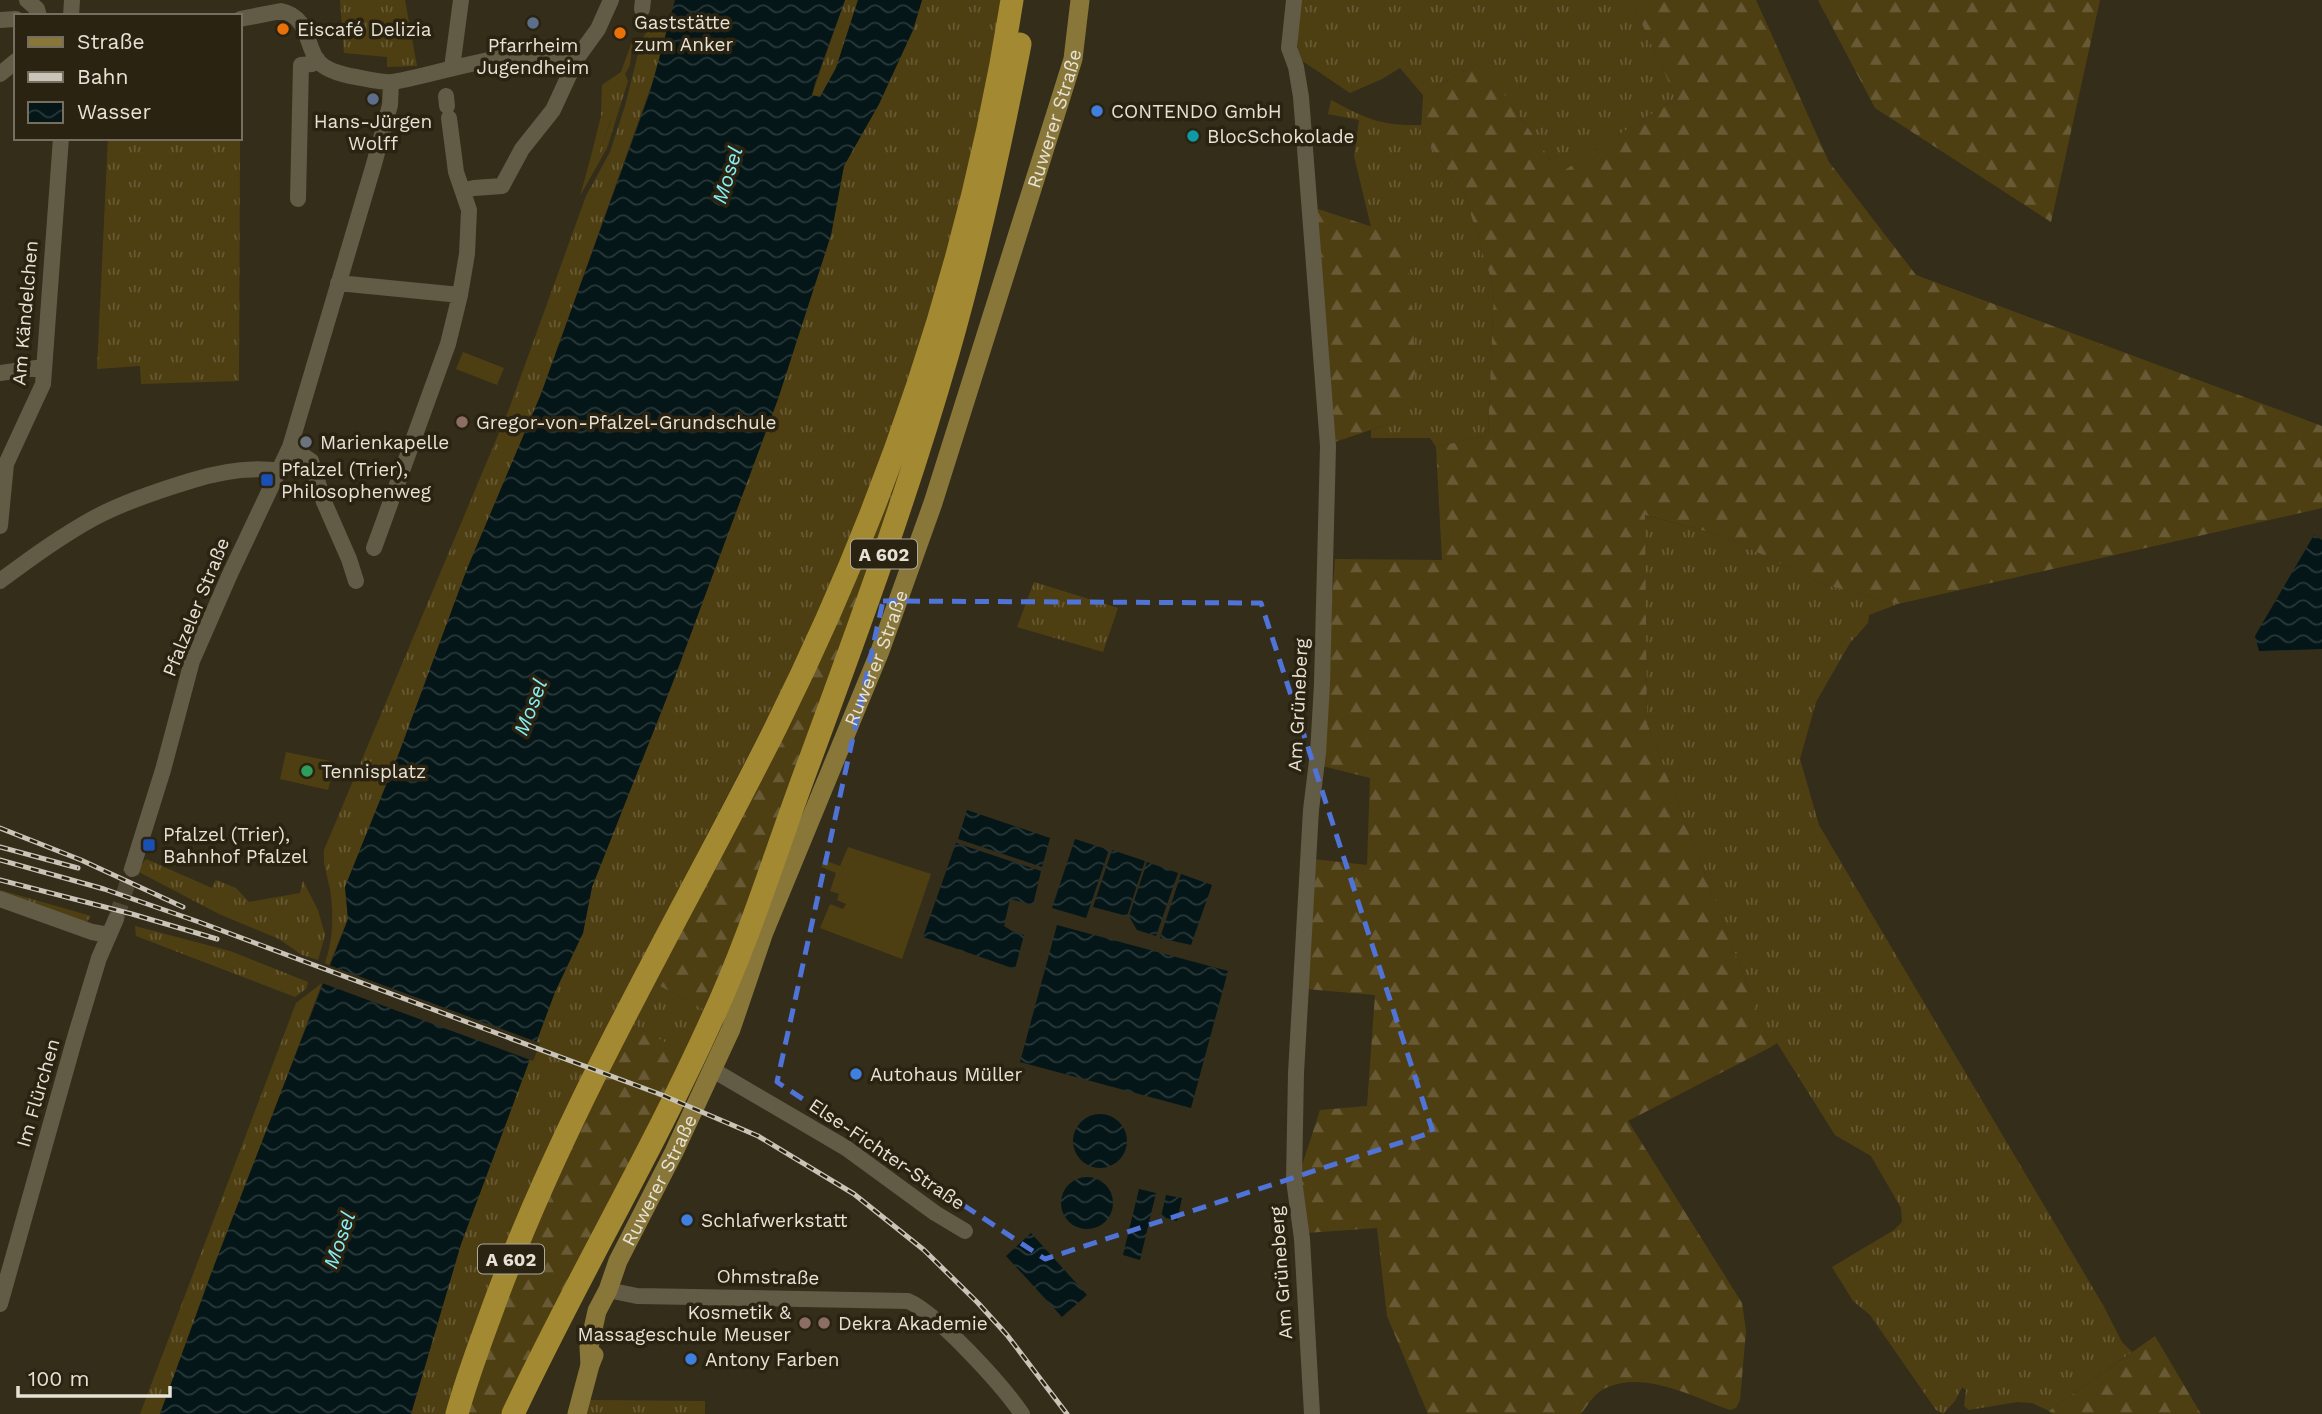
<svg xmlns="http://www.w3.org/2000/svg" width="2322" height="1414" font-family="'Work Sans',sans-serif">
  <defs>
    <pattern id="grass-tufts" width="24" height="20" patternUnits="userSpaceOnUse" patternTransform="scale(1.75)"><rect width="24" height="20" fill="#4e3f13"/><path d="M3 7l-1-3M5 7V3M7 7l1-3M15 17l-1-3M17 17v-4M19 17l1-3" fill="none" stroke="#685a35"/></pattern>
    <pattern id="forest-firs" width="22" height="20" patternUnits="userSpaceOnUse" patternTransform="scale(1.75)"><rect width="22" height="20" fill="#4e3f13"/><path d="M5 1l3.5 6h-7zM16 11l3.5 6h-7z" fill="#685a35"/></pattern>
    <pattern id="water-waves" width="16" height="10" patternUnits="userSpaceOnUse" patternTransform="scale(1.75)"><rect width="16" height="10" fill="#041618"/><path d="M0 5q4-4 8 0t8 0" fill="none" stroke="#293839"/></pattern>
  </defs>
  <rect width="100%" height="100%" fill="#342d1a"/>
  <path fill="url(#grass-tufts)" d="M340,0H405L417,66L387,67V57L344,53Z
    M845,0H858L836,68L820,97L812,95Z
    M922,0H1004L969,173L909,392L824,609L625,993L449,1414H411L461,1244L555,992L583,933L592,887L673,682L778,399L831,235L844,165L879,104L913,30Z
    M1297,0H1631L1676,98L1560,173L1506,97L1476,64L1423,95L1400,68L1382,79L1350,93L1298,58Z
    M670,15L661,58L541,394L467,569L399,753L345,887L348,919L329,965L325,963C333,940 334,914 330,889C327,875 323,864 324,850L509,409L586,196L610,152L625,106L641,42L652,21Z
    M633,39L630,65L625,74L628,81L607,148L580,196L590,160L596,161L611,120L601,116L602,85L621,72Z
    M1331,100C1367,119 1380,126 1422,125L1421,132L1465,196L1494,288L1488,435L1436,447L1430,438H1371V430L1400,420L1406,238L1371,227L1354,156L1359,120L1328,114Z
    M108,138H240L239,381L141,384L140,366L97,369Z
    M941,355L868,579L855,573Z
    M1644,515L1724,536L1822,584L1898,604L1869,615L1868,623L1850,643L1816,702L1800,759L1819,825L2103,1305L2122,1342L2132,1352L2049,1411L2032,1403L2017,1402L1969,1410L1964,1406L1966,1390L1962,1387L1955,1401L1943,1414L1936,1410L1870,1315L1853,1301L1832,1267L1894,1230L1902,1222L1901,1208L1871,1156L1835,1135L1777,1043L1771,1047L1647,723Z
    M1034,582L1118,608L1103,652L1017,627Z
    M146,859L212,888L216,880L236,888L249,902L300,893L303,881L318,910L325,935L318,960L302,955L279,939L219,914L137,871Z
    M0,890L91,916L86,923L0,894Z
    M135,926L230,951L308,982L306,989L295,997L136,936Z
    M322,983L160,1414H140L296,1003Z
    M654,983L707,1011L687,1055L631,1023Z
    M589,1400L705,1401V1414H586Z"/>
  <path fill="url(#forest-firs)" d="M1631,0H1756L1829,162L1916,275L2322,426V508L1898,604L1822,584L1724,536L1645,515L1647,723L1771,1047L1628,1121L1742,1303L1746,1331L1740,1400L1736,1408L1730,1410C1694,1397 1646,1371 1608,1387C1596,1391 1588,1404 1581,1414H1428L1387,1316L1377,1228L1306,1233L1297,1181L1320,1110L1367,1106L1375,995L1306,989L1313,859L1367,865L1370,778L1319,765L1335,559L1442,560L1436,447L1488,435L1494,288L1465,196L1421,132L1423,95L1476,64L1506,97L1560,173L1676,98Z
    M1818,0H2100L2051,222L1875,108Z
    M1315,208L1406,238L1416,369L1400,420L1332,443Z
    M855,573L868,579L707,1011L654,983Z
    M631,1023L687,1055L505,1414H465L536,1216Z
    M2155,1336L2201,1414H2052L2049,1411Z"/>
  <path fill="#4e3f13" d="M601,116L611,119L596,162L590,160Z
    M463,352L504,368L497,385L456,369Z
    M286,752L335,762L328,790L280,779Z
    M848,847L931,874L902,959L820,928L830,904L843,909L846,904L837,900L839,894L830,891L836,873L821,867L824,860L840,866Z"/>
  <path fill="url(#water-waves)" d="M675,0H845L815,83L812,95L820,97L836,68L858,0H922L913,30L879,104L844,166L831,235L778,399L673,682L592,887L583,933L555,992L461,1244L411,1414H160L212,1271L348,919L345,887L399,753L467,569L541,394L650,92Z
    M2314,535L2322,540V649L2259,651L2255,636Z
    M967,810L1050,838L1042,867L958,839Z
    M1075,839L1109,850L1086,918L1052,908Z
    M956,843L1041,871L1033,905L1010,899L1004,926L1012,931L1024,935L1015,969L923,937Z
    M1112,850L1145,861L1127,916L1093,907Z
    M1147,862L1178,873L1156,936L1137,930L1129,916Z
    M1181,874L1212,885L1191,945L1160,938Z
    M1057,925L1228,971L1191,1108L1020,1062Z
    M1073 1141a27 27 0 1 1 54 0a27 27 0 1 1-54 0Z
    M1061 1203a26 26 0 1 1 52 0a26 26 0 1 1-52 0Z
    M1139,1189L1156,1193L1140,1260L1123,1255Z
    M1166,1195L1182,1198L1177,1221L1161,1217Z
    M1031,1233L1087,1295L1062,1317L1006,1256Z"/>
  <path fill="#342d1a" d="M326,964L540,1043L533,1061L319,982Z"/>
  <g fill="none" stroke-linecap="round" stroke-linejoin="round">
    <path stroke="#4f4836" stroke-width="16" stroke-dasharray="16 8" stroke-linecap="butt" d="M116,919L132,869"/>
    <path stroke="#625b46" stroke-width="16" d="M27,0L37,9L39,16
      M1294,0L1289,48L1296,67L1301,97L1328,446L1322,684L1318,753L1311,810L1296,1073L1294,1180L1302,1239L1312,1414
      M642,9L643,0
      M71,16L72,0
      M240,19L281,11C308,16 306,44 317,60C325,70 344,75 356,77C367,79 382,83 393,82C447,73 523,42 577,58L598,29L611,0
      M0,20L16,19
      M452,68L461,0
      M0,74L16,61
      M446,96L447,106
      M463,191L474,188L502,186L522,149L553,110L577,58
      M298,199L301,65L312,64L317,59
      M338,283L460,295L467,254L469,210L456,172L449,118
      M0,373L43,367
      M290,447L311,461L324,502L349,559L356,581
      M0,526L6,464L43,384L61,138
      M374,548L448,344L460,295
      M0,581C30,559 61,536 94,518C124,502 157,491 190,481C219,472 249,466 280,471
      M132,869L163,770L192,661L230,574L290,447L374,164L390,105L391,82
      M0,899L92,932L109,935
      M713,1070L846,1148L935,1213L965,1231
      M608,1290L637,1296L908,1301C938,1314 1003,1386 1022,1414
      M0,1304L76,1034L99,958L116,919"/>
    <g stroke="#89773a" stroke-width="19">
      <path id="s1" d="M590,1365L589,1347L597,1311L608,1290L618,1261L674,1152L731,1029L764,932L880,651L933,503L1073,59L1080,0"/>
      <path d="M577,1414L590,1365L594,1355"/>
    </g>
    <path stroke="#a38a32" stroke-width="23" d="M457,1414C467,1377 481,1341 494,1305C568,1103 680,919 776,727C890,498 972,253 1012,0
      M513,1414C576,1280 651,1154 712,1019C751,935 778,844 811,757C860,624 909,490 948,353C977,251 1000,148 1020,44"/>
    <defs>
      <path id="rail" d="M0,828L81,860L183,907
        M0,847L78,868
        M0,860L104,889L199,922L662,1095L758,1136L854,1194L924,1250L978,1303L1007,1335L1067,1414
        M0,880L132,914L217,939"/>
    </defs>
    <use href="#rail" stroke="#c9c4b7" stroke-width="5"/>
    <use href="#rail" stroke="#2a2311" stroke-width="2.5" stroke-dasharray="8" stroke-linecap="butt"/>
  </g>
  <path fill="none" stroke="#5073d8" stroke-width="5" stroke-dasharray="14 9" stroke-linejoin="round" d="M883,601L1261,603L1433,1132L1045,1259L777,1082Z"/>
  <g fill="#5c6f8a" stroke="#2a2311" stroke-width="2.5">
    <circle cx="533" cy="23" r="7"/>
    <circle cx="373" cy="99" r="7"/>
  </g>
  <g fill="#e8710a" stroke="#2a2311" stroke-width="2.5">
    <circle cx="283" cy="29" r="7"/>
    <circle cx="620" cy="33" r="7"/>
  </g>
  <g fill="#3f7fe0" stroke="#2a2311" stroke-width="2.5">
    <circle cx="1097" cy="111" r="7"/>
    <circle cx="856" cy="1074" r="7"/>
    <circle cx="687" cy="1220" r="7"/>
    <circle cx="691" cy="1359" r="7"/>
  </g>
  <circle fill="#0f9aa8" stroke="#2a2311" stroke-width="2.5" cx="1193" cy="136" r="7"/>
  <g fill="#8d6e63" stroke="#2a2311" stroke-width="2.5">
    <circle cx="462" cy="422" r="7"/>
    <circle cx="805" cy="1323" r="7"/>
    <circle cx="824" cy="1323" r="7"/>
  </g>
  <circle fill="#6b7280" stroke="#2a2311" stroke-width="2.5" cx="306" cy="442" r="7"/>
  <g fill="#1a4fb4" stroke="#2a2311" stroke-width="2.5">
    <rect x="260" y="473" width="14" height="14" rx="3.5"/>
    <rect x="142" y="838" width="14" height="14" rx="3.5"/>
  </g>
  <circle fill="#2e9e5b" stroke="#2a2311" stroke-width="2.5" cx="307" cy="771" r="7"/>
  <g text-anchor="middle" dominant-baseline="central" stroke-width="7" stroke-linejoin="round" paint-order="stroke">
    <g fill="#2a2311" stroke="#aea99b" stroke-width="2">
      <rect x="851" y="539.5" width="66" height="29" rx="5"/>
      <rect x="478" y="1244.5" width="66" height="29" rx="5"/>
    </g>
    <g font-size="18" font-weight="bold" fill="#e7e2d6">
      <text x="884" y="554">A 602</text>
      <text x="511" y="1259">A 602</text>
    </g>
    <g font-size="19" fill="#e7e2d6" stroke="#2a2311" text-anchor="start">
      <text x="634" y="22">Gaststätte<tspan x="634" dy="22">zum Anker</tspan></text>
      <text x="297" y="29">Eiscafé Delizia</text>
      <text x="533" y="45" text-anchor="middle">Pfarrheim<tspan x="533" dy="22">Jugendheim</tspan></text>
      <text x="1111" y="111">CONTENDO GmbH</text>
      <text x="373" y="121" text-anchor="middle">Hans-Jürgen<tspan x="373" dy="22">Wolff</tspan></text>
      <text x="1207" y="136">BlocSchokolade</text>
      <text x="476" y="422">Gregor-von-Pfalzel-Grundschule</text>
      <text x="320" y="442">Marienkapelle</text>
      <text x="281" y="469">Pfalzel (Trier),<tspan x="281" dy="22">Philosophenweg</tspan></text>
      <text x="321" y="771">Tennisplatz</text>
      <text x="163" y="834">Pfalzel (Trier),<tspan x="163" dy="22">Bahnhof Pfalzel</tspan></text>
      <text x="870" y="1074">Autohaus Müller</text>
      <text x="701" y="1220">Schlafwerkstatt</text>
      <text x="791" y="1312" text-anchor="end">Kosmetik &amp;<tspan x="791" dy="22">Massageschule Meuser</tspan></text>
      <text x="838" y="1323">Dekra Akademie</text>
      <text x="705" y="1359">Antony Farben</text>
    </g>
    <g font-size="19" fill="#e7e2d6" stroke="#2a2311">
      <text stroke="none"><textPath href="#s1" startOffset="1334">Ruwerer Straße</textPath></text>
      <text transform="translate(25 313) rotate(-85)">Am Kändelchen</text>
      <text transform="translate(196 607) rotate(-68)">Pfalzeler Straße</text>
      <text stroke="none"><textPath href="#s1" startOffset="766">Ruwerer Straße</textPath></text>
      <text transform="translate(1298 705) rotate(-87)">Am Grüneberg</text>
      <text transform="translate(38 1093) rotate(-74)">Im Flürchen</text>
      <text transform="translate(887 1154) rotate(34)">Else-Fichter-Straße</text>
      <text stroke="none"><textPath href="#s1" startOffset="200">Ruwerer Straße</textPath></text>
      <text transform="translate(1281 1273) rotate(-94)">Am Grüneberg</text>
      <text transform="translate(768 1277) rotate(1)">Ohmstraße</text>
    </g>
    <g font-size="21" font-style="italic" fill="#87edf5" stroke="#2a2311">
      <text transform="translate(727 175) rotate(-73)">Mosel</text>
      <text transform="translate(530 707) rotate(-69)">Mosel</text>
      <text transform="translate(339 1240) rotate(-71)">Mosel</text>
    </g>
  </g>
  <rect x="14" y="14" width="228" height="126" fill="#2a2311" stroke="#766f60" stroke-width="2"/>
  <rect x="28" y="37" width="35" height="10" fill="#89773a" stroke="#766f60" stroke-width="2"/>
  <text x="77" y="49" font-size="21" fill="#e7e2d6">Straße</text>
  <rect x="28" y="72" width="35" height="10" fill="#c9c4b7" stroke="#766f60" stroke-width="2"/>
  <text x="77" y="84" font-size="21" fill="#e7e2d6">Bahn</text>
  <rect x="28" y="102" width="35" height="21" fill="url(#water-waves)" stroke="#766f60" stroke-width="2"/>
  <text x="77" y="119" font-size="21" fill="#e7e2d6">Wasser</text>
  <path d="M18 1386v10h152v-10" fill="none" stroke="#e7e2d6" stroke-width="3.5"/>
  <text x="28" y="1386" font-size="21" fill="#e7e2d6" stroke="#2a2311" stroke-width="5" paint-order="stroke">100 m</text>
</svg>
